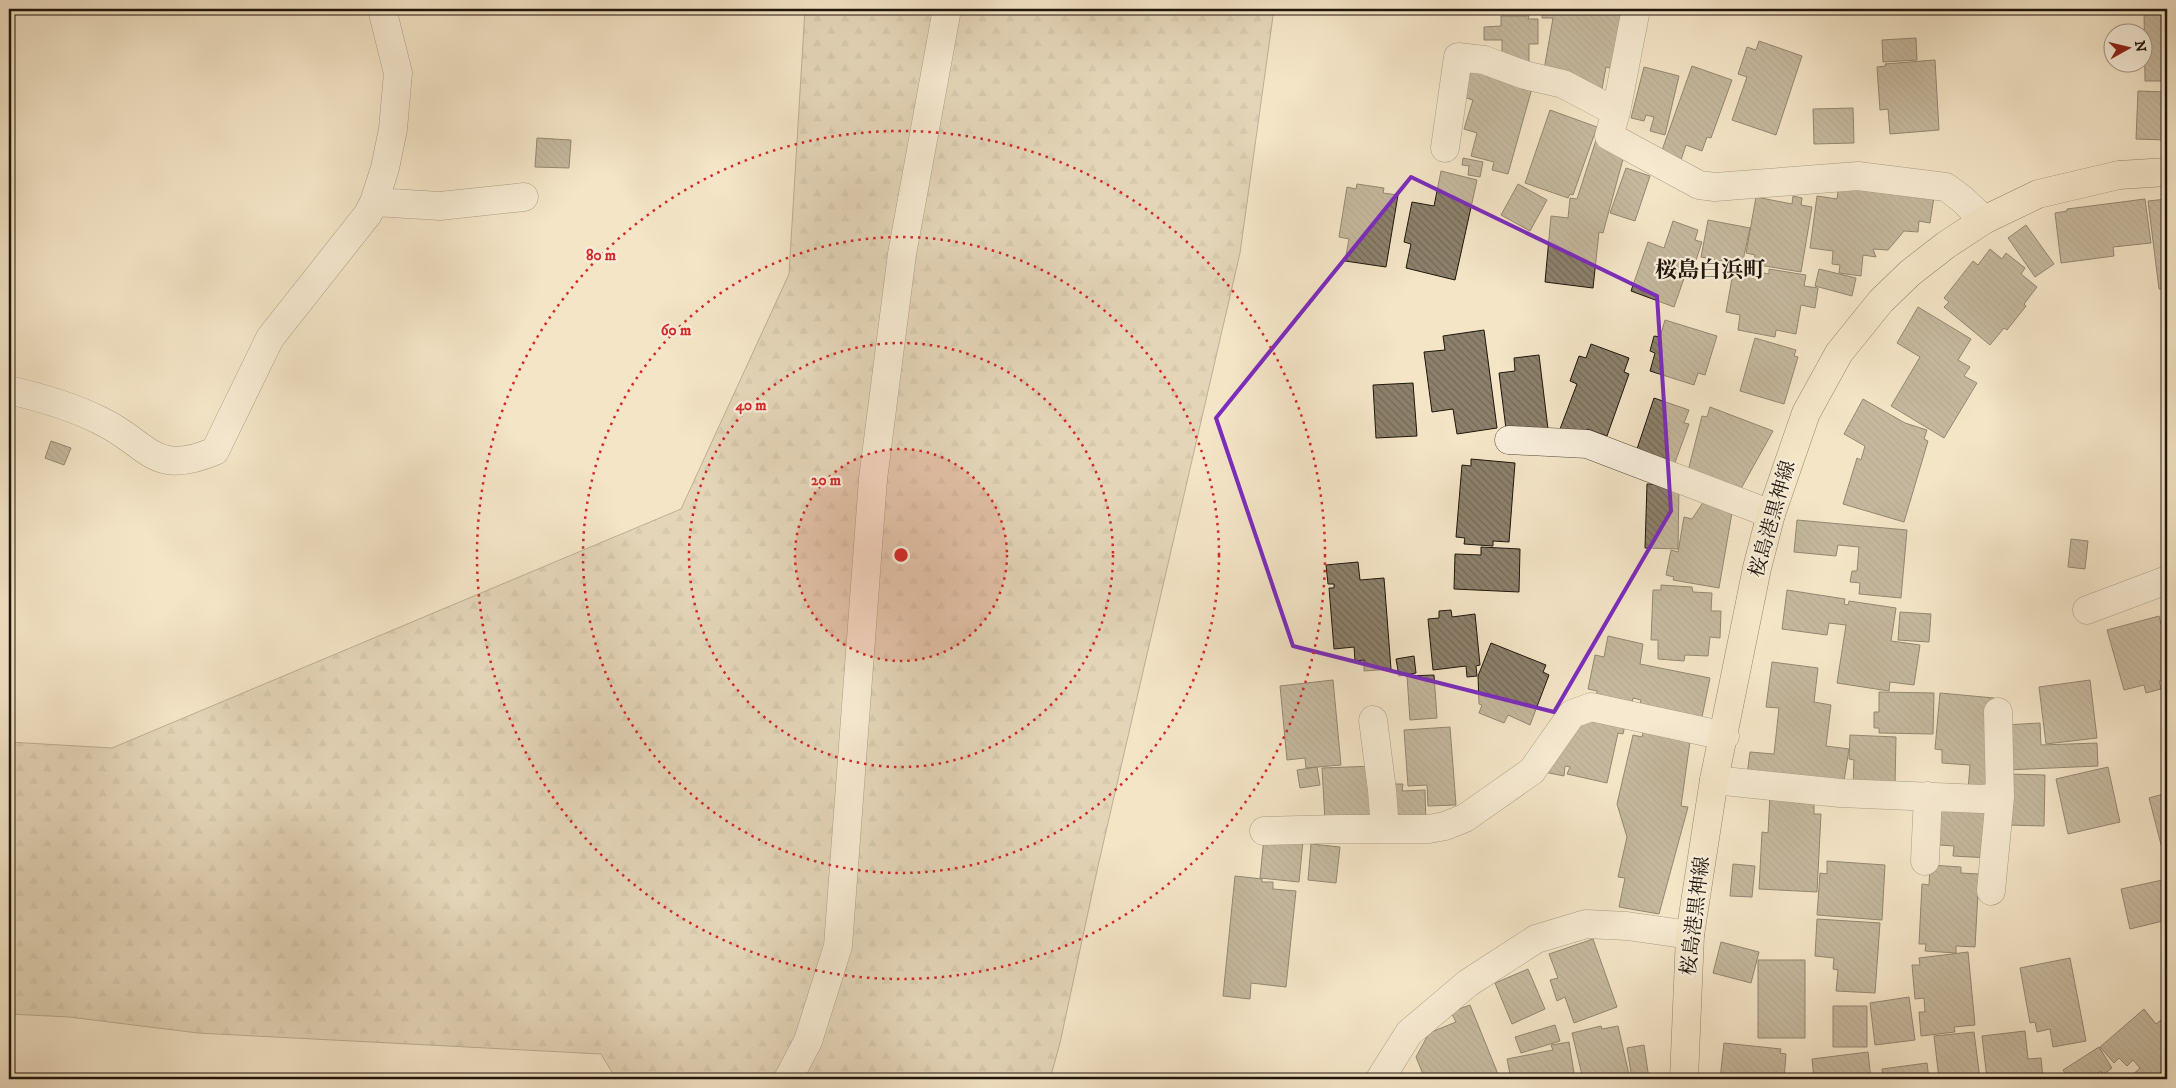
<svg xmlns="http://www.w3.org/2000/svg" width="2176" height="1088" font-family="'IM FELL DW Pica','Noto Serif JP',serif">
  <defs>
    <pattern id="forest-firs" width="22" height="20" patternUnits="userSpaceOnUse" patternTransform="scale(1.25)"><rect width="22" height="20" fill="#d0c2a7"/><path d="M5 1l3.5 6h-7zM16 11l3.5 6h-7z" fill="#b2a68e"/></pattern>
    <pattern id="building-back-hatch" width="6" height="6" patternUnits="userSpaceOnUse" patternTransform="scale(1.25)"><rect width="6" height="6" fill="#8d816c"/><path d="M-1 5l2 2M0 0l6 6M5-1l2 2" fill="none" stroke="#736857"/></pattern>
  </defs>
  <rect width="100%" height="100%" fill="#f4e5c7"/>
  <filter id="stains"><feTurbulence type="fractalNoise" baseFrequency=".004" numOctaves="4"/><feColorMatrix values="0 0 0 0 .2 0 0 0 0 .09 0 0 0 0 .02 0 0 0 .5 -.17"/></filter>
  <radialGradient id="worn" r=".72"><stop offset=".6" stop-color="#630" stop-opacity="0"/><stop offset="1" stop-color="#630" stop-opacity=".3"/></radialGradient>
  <path fill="url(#forest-firs)" stroke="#776c58" d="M805,9H1274L1240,253L1098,866L1060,1043L1050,1079H616L601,1054L198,1033L69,1017L9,1014V742L112,748L681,509L789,274Z"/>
  <path fill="url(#building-back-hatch)" stroke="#1e150a" d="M1542,9H1626L1614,69L1606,67L1602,89L1566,82L1544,70L1553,18H1542Z
    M2144,9H2167V81H2145Z
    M1501,16H1529L1528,19H1538V44H1529V62L1502,63V40H1484V27L1501,26Z
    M1916,38L1917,60L1883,62L1882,40Z
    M1759,41L1802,56L1776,135L1732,120L1747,77L1738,74L1747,47L1756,50Z
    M1935,60L1939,130L1890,134L1888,109L1880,110L1877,67L1886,66L1885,64Z
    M1469,63L1534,81L1508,174L1492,170L1494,162L1471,156L1477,133L1464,129L1473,100L1460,96Z
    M1692,66L1732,80L1711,138L1707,137L1702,151L1686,145L1681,160L1661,153Z
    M1644,67L1679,76L1665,135L1650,131L1654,117L1646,115L1644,121L1631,118Z
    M2138,91L2167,92V140L2136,139Z
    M1853,108L1854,143L1814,144L1813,109Z
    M1550,110L1597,127L1573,195L1570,194L1568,198L1525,183Z
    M1597,137L1623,159L1603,233L1599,232L1593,288L1545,282L1551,216L1568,218L1570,198L1577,199Z
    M537,138L571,140L569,168L535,167Z
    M1463,158L1483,162L1480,177L1468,175L1469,166L1462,165Z
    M1626,168L1650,176L1635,221L1610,213Z
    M1441,171L1477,180L1455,280L1406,268L1411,244L1404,242L1412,202L1434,206Z
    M1357,184L1384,188L1383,193L1398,195L1386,267L1345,261L1349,239L1339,237L1347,187L1356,189Z
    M1518,184L1547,200L1530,231L1501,215Z
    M1874,188L1934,197L1930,223L1919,221L1918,232L1904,231L1888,250L1873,249L1876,257L1863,255L1861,276L1839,273L1840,265L1832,264L1833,251L1810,248L1817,196L1837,199L1838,191Z
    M1793,196L1802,198L1801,205L1812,207L1801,272L1753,264L1755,255L1746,253L1756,197L1792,204Z
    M2145,199L2151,243L2113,247L2114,256L2061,263L2055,213L2067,211V209Z
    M2167,199V288L2159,289L2148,201Z
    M1708,220L1750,228L1742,265L1701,257Z
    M1673,221L1698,230L1695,240L1702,242L1694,266L1689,264L1674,307L1631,291L1648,242L1664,248Z
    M2026,225L2054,264L2035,277L2008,238Z
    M1990,249L2002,259L2006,253L2025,268L2021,274L2037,287L2024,304L2026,306L2007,330L2004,328L1990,345L1944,307L1949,302L1944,298L1973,261L1978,265Z
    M1734,267L1769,274V269L1806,275L1804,286L1818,288L1815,308L1801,305L1796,334L1776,330L1775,337L1738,330L1740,315L1726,312Z
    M1819,269L1856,278L1852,296L1815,286Z
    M1918,307L1971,339L1958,360L1970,367L1964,376L1977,383L1944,438L1891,406L1920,357L1897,343Z
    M1665,320L1717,336L1705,375L1698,373L1694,385L1650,371L1655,353L1650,351L1654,336L1660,337Z
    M1484,330L1497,428L1457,434L1453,409L1432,412L1424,352L1445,350L1443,336Z
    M1755,338L1796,350L1794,356L1798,357L1784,404L1740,391Z
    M1591,344L1629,358L1624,372L1629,374L1607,436L1587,429L1584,437L1560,429L1577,384L1570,381L1579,356L1586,358Z
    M1539,355L1548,429H1506L1499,373L1515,371L1514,358Z
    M1413,383L1417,436L1376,438L1373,385Z
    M2163,384H2167V411H2163Z
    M1654,398L1689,410L1684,423L1689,424L1673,468L1637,449Z
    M1863,399L1905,423L1927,430L1924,439L1928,441L1904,522L1843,504L1857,458L1861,460L1865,446L1844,434Z
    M1710,407L1773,431L1738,494L1687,475L1702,416L1707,417Z
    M51,441L71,448L64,465L45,458Z
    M1471,459L1515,463L1509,542L1493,541V546L1464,544L1465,538L1456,537L1462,465L1471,466Z
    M1647,484L1679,485L1678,549L1645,548Z
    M1706,498L1733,507L1719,588L1673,580L1674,577L1666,575L1671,550L1678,552L1684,517L1692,519Z
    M1797,520L1907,530L1901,598L1859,594L1860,583L1850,582L1852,571H1857L1859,547L1838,545L1836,556L1794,552Z
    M2071,539L2088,541L2085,569L2068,567Z
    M1481,547L1520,549L1519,592L1454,589L1455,554L1481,555Z
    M1358,562L1360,580L1384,578L1391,669L1364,671V660L1355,661L1354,647L1334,649L1329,588H1334V584H1328L1326,565Z
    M1661,585L1692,587L1693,592L1712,593L1711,611H1721L1720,638L1710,637L1708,656L1685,655L1684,661L1658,659V640H1651L1653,590H1661Z
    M1787,590L1845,599L1844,604L1848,605L1849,601L1896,608L1891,641L1920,645L1914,685L1890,682L1889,691L1837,683L1846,625L1829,623L1827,635L1782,629Z
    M1451,610L1452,617L1475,614L1480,665L1476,666L1477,676L1467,677L1466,666L1433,670L1428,619L1439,618V611Z
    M1900,612L1931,614L1929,642L1898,640Z
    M2159,616L2167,647V679L2159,681L2161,689L2146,693L2144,685L2124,690L2107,630Z
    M1608,636L1643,644L1640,664L1710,678L1701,722L1639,710L1641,700L1633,698L1631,707L1596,700L1597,691L1588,689L1595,655L1604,657Z
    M1491,643L1546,665L1543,672L1549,675L1530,725L1508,715L1504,723L1479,713L1482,705L1479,704L1478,676Z
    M1414,656L1416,673L1399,676L1396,659Z
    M1772,662L1818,668L1814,702L1831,705L1826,746L1849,749L1844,781L1747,775L1750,752L1774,754L1779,708L1766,707Z
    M1434,675L1437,718L1410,720L1407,676Z
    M1333,680L1341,765L1306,768L1305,758L1287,760L1280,686Z
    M2090,680L2097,738L2046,744L2039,687Z
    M1879,692L1934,693L1933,734L1879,733V728H1874V712H1879Z
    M1940,693L1994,698L1988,758V792L1968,790L1970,765L1942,763V750L1935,749Z
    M1589,713L1626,721L1623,734L1618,733L1607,783L1567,774L1570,767L1565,766L1564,776L1539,771Z
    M2040,723L2041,745L2097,743L2098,766L2006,770L2004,725Z
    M1645,724L1691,734L1681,806L1688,807L1659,914L1619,907L1625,878L1618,877L1627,837L1617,804L1633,735L1642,737Z
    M1450,727L1456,805L1428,806L1427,785L1408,786L1404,730Z
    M1850,735L1896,737L1895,786L1853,785L1854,760L1849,759Z
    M1374,766L1377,818L1325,821L1322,768Z
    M1317,767L1320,785L1300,788L1297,770Z
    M2108,767L2120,822L2068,834L2056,779Z
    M2008,774L2045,775L2044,826L2007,825Z
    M2167,783V855L2164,856L2149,798L2167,793L2164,784Z
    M1391,784H1403L1402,791L1425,790L1426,824L1392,825Z
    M1770,794L1798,796V803H1814V814H1821L1817,892L1759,889L1762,832L1768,833Z
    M1993,804L1990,858L1953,856L1954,846L1939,845L1941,810Z
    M1264,837L1303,841L1299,882L1260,878Z
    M1311,844L1340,847L1336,883L1308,880Z
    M1827,861L1885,865L1882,920L1817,915L1820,873L1827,874Z
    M1733,864L1755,866L1752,897L1730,896Z
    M1930,865L1961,867V873L1979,874L1975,947L1956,946V953L1925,951L1926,944H1919L1922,884L1929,885Z
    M1235,876L1262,879V882H1273V889L1296,891L1286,987L1251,983L1250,999L1223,996Z
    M2167,879V920L2130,929L2121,889Z
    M1817,919L1880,923L1875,993L1836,991L1838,970L1833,969L1834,958L1815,956Z
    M1593,939L1617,1007L1574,1023L1565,997L1557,1001L1550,980L1558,978L1549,954Z
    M1721,942L1759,952L1751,983L1713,973Z
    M1968,952L1975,1025L1954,1027L1955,1032L1921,1036L1919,1012H1925L1924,998L1915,999L1912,965H1920L1919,958Z
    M2070,958L2086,1041L2053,1047L2050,1029L2037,1032L2035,1022L2030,1023L2020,968Z
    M1758,960H1805V1038H1758Z
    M1528,969L1545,1009L1512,1024L1495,983Z
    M1909,997L1915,1040L1875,1045L1870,1003Z
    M1470,1005L1500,1079H1425L1416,1057L1429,1033L1456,1022L1451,1012Z
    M1833,1006H1867V1047H1833Z
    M2144,1009L2156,1024L2161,1020L2166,1026L2167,1025V1079H2132L2130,1077L2140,1068L2133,1060L2127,1066L2119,1058L2114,1063L2100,1047Z
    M1555,1025L1560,1041L1521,1053L1515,1037Z
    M1601,1026L1602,1029L1618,1026L1630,1079H1583L1572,1033Z
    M2025,1031L2028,1059L2041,1058L2043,1078L1987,1079L1982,1036Z
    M1974,1032L1980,1079H1939L1934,1036Z
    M1569,1042L1575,1079H1511L1507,1059L1553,1050L1551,1045Z
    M1724,1043L1781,1049L1780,1053L1786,1054L1784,1079H1720Z
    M1644,1045L1649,1079H1632L1627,1048Z
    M2099,1047L2112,1068L2103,1075L2101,1071L2087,1079H2069L2063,1070Z
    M1868,1052L1871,1079H1814L1812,1059Z
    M1927,1063L1929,1079H1883L1882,1069Z"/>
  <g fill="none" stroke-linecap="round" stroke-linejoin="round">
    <defs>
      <path id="minor" d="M1636,9L1616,112L1609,136L1699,185L1715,187L1858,176L1946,187L1962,199L1984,220
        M1445,148L1458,57L1484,60L1525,75L1563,84L1616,112
        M374,202L440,206L524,197
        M9,390C39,397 71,406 99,420C149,443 152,478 215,451L270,338L368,214L374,202L385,168L393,129L398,73L382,9
        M1509,440L1587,444L1771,514
        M2087,610L2167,580
        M1998,712L2000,797
        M1373,720L1382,790L1385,829
        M1714,780L1840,793L1982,799L2000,797L1991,891
        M1264,831L1339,829H1429L1445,826L1465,818L1532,771L1572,714L1591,707L1725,736
        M1925,861L1928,796
        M788,1079L808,1041L838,946L873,479L902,254L947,9
        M1380,1079L1409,1033L1468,983L1536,939L1586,924L1627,926L1690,935"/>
      <path id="primary" d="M1684,1079L1690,935L1714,780L1757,568L1771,514L1806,413L1839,353L1881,301L1910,273L1946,245L1984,220L2038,194L2119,175L2167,172"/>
    </defs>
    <use href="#minor" stroke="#544939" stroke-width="29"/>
    <use href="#primary" stroke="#1e150a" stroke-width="29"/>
    <use href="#minor" stroke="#f8eedb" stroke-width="28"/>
    <use href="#primary" stroke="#f4e5c7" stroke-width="28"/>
  </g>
  <path d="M0 0H2176V1088H0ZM1411,177L1657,296L1671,511L1554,712L1293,646L1216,418Z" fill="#f4e5c7" fill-opacity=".55" fill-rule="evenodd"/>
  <path fill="none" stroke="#7b2cbf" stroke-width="4" stroke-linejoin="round" d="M1411,177L1657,296L1671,511L1554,712L1293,646L1216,418Z"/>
  <circle cx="901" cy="555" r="106" fill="#d62828" fill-opacity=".12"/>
  <g fill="none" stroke="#d62828" stroke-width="2.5" stroke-dasharray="2.5 5">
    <circle cx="901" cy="555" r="106"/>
    <circle cx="901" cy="555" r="212"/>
    <circle cx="901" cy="555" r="318"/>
    <circle cx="901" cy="555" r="424"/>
  </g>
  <g text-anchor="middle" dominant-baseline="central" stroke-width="4.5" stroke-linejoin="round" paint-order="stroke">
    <g font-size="20" fill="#1e150a" stroke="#f8eedb">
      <text transform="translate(1773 519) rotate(-74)">桜島港黒神線</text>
      <text transform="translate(1696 916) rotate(-83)">桜島港黒神線</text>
    </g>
    <g font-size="22" font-weight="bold" fill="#1e150a" stroke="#f8eedb">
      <text x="1710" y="270">桜島白浜町</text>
    </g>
  </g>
  <circle cx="901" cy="555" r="8" fill="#d62828" stroke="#f8eedb" stroke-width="2.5"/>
  <g font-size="15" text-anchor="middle" font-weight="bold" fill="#d62828" stroke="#f8eedb" stroke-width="4.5" stroke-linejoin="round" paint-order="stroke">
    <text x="601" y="260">80 m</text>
    <text x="676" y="335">60 m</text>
    <text x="751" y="410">40 m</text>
    <text x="826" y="485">20 m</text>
  </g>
  <rect width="2176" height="1088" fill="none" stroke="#f4e5c7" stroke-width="30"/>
  <rect x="10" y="10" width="2156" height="1068" fill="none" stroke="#1e150a" stroke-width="2.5"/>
  <rect x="15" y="15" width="2146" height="1058" fill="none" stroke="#1e150a"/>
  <g transform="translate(2128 48) rotate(82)"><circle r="24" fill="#f8eedb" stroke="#a19787"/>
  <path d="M0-4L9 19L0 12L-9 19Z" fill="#8f2418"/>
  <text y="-8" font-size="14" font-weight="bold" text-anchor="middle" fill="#1e150a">N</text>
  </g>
  <rect width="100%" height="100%" filter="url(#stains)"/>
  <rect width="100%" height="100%" fill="url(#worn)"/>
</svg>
